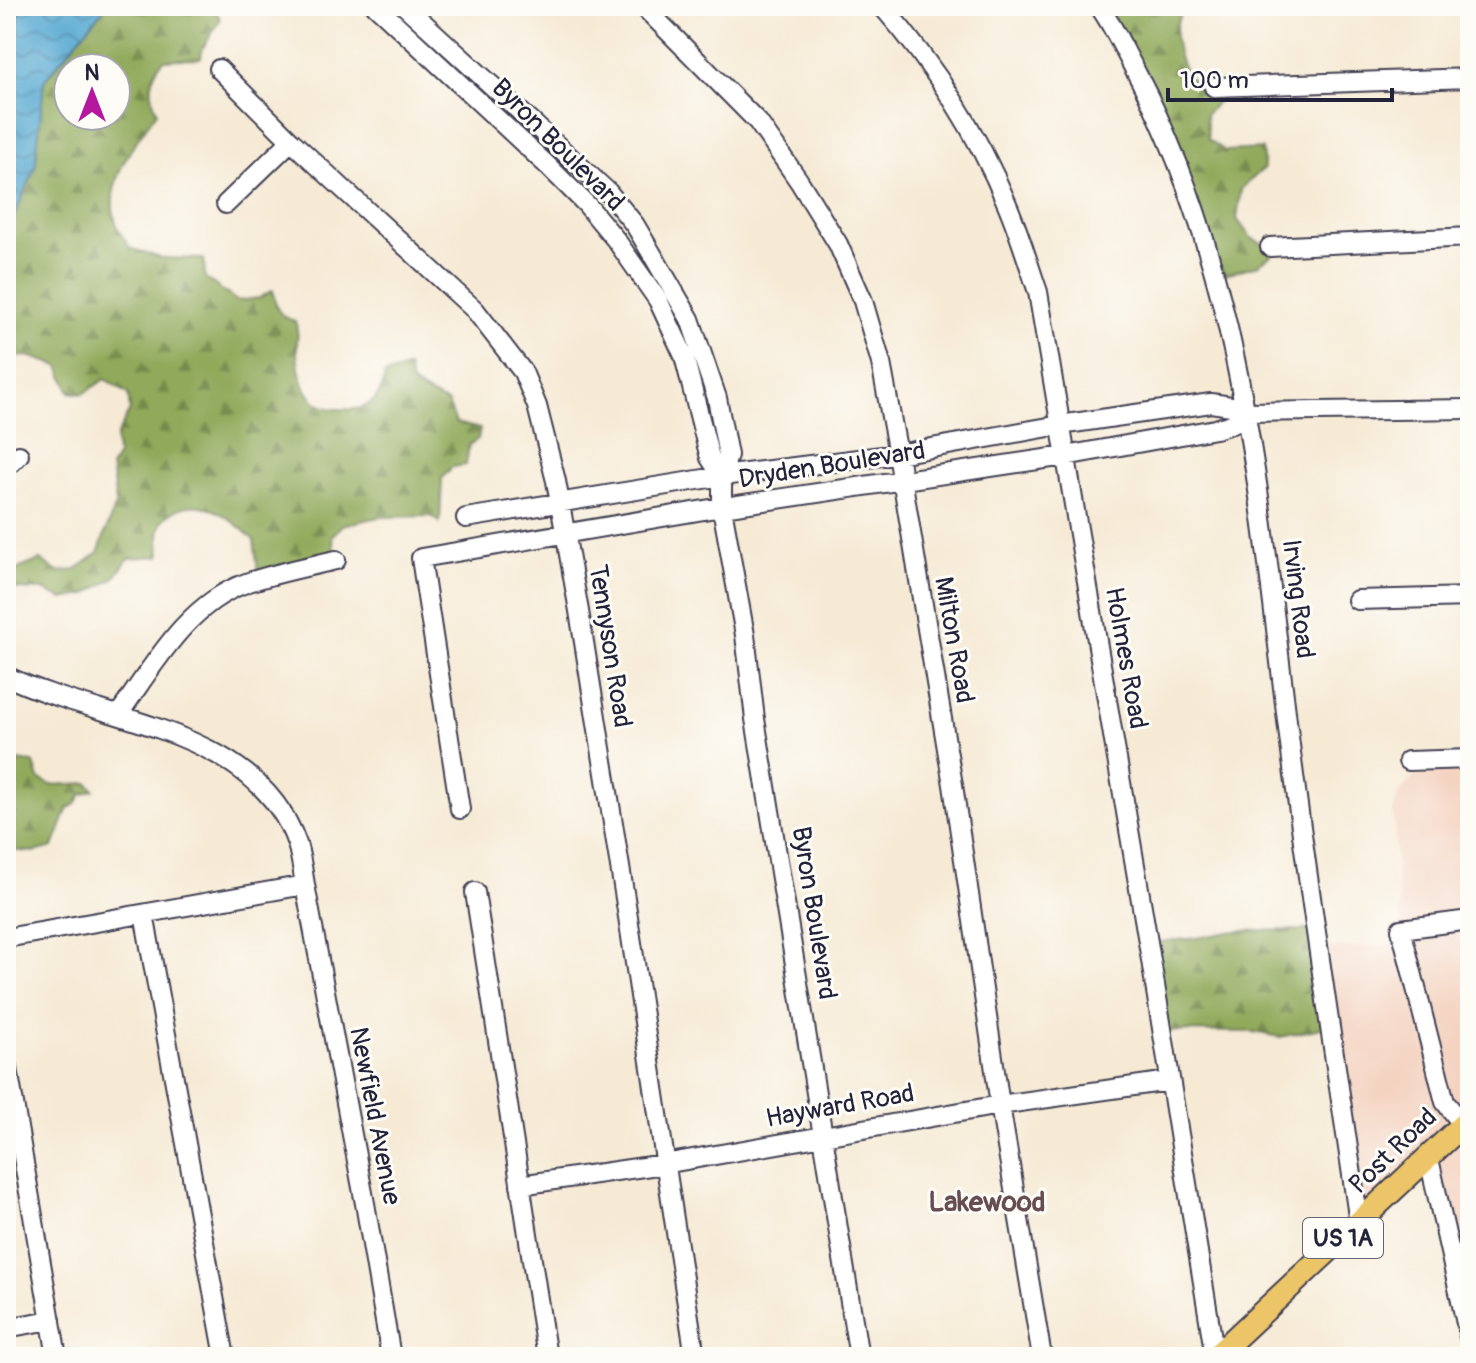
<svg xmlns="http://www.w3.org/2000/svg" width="1476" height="1363" font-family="Pangolin,sans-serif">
  <defs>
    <pattern id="forest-firs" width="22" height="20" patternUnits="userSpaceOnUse" patternTransform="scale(2)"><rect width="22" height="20" fill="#90a95a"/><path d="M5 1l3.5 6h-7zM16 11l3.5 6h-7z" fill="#75894c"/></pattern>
    <pattern id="water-waves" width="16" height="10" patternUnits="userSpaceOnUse" patternTransform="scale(2)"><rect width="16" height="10" fill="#56a9d2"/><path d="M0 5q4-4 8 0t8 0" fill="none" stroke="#4789ac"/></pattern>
  </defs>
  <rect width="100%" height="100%" fill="#fdfcf7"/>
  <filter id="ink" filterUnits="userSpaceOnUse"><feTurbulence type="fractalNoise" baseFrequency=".0125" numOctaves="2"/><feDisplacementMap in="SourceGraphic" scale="16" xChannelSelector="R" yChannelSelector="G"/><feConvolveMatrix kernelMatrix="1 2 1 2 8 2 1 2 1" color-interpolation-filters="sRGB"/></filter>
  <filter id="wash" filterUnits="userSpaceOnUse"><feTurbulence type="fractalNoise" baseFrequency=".006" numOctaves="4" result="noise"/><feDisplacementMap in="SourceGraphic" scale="32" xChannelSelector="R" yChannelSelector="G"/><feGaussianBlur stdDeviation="1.8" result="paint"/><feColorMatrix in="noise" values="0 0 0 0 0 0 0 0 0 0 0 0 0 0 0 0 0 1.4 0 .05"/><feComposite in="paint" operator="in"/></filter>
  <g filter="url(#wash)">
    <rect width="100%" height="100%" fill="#f6ead5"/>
    <path fill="#f4d3c1" d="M1470,758V1335L1429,1160L1365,1217L1321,949L1402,944L1393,812L1398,794L1415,775L1420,760Z"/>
    <path fill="url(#forest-firs)" stroke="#59664a" stroke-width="2" fill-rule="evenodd" d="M6,6H22L6,58Z
      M106,6H215L220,20L202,49L201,58L164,60C149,74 149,94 157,112C134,144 101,184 117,226C120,234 126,241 130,248L161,258L204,259L205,278L237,301L259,298L273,290C275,307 277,316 295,321C300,334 296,339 297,352C299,380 308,411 341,409C347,409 354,410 360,408C377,402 382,392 385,375L408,367C409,369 410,380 411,381C415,388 441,400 448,403L456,423L480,429L478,439L469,445L466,465L452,467L442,478L440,522L431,516L379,517L342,525L332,536L336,560L259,578L254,540C233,520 203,493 173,512C167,515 163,518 161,525C157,534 160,547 160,556L129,558L114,578L85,595L63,599L43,590L17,589L6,577V574L40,560L58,572L75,570L98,553L116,503L111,466L117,457L116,437L130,410L128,394L105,379L83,394L70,392L59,366L28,356L6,357V226L13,219L35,168L44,81ZM68,68H116V116H68Z
      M1102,6H1195C1163,9 1176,74 1198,85C1206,89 1220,88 1230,89L1206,114L1208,139L1225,151L1262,149L1264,168L1241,189L1237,219L1251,238L1277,251L1258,265L1218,276Z
      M6,760L34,763L39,779L51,785L88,783L94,790L81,795L76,804L68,808L53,847L35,852L6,850Z
      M1317,930L1330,1026L1280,1037L1253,1032L1165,1031L1149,943L1197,938L1235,931Z"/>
    <path fill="url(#water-waves)" stroke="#3c6686" stroke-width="2" d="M22,6H106L44,81L35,168L13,219L6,226V58Z"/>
  </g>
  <g filter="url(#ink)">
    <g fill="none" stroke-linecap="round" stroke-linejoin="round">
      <defs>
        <path id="minor" d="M376,6L548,166L587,205L616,240L658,300L684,356L710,458L722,476
          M405,6L608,192L635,225L690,319L717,398L728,455L722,476V508L745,635L755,719L859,1357
          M643,6L758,122L799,181L838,244L863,301L881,363L898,454L953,785L1000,1105L1042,1357
          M882,6C933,64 977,132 1007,204C1019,232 1028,263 1038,292L1149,948L1215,1357
          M1099,6C1114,27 1124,50 1136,72C1249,286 1262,532 1293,768C1313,920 1337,1071 1359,1223
          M219,69L291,141L475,310L523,372L537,406L556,481L579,611L628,917L695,1357
          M1214,87L1470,78
          M226,204L291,141
          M1270,247L1470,237
          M6,468L19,455
          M466,518L722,476L898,454L1060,425L1211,403L1231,406L1246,412L1470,409
          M1357,600L1470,597
          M6,676C100,722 257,727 297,844C301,857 303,872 305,885L366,1209L391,1357
          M119,714C153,666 187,604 246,583C275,573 306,567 336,560
          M1408,761L1470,759
          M460,809L421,558L710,509L1065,456L1215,429L1232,424L1246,412
          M475,892L547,1357
          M144,914L225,1357
          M1470,920L1401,929L1445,1102L1470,1134
          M6,938L305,885
          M6,1057L57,1357
          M1429,1159L1470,1341
          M520,1185L664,1164L1000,1105L1169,1081
          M6,1328L51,1320
          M1466,1357L1470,1354"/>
        <path id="major" d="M1215,1357L1470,1118"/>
      </defs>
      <use href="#minor" stroke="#424052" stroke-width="22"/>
      <use href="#major" stroke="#424052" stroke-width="26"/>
      <use href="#minor" stroke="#fff" stroke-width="18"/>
      <use href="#major" stroke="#edc569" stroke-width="22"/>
    </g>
  </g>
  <g text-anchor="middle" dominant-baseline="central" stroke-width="6" stroke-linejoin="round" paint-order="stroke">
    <rect fill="#fdfcf7" stroke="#646373" stroke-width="2" x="1303" y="1218" width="80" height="40" rx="6"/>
    <g font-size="24" font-weight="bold" fill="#22223b">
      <text x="1343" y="1238">US 1A</text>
    </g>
    <g font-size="26" fill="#22223b" stroke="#fdfcf7">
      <text transform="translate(558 145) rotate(45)">Byron Boulevard</text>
      <text transform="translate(832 465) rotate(-9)">Dryden Boulevard</text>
      <text transform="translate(1298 599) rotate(83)">Irving Road</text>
      <text transform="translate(954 640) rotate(80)">Milton Road</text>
      <text transform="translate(610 646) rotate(81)">Tennyson Road</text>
      <text transform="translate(1126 658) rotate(80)">Holmes Road</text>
      <text transform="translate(814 913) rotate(81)">Byron Boulevard</text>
      <text transform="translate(840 1106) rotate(-10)">Hayward Road</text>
      <text transform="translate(375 1116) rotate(79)">Newfield Avenue</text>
      <text transform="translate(1393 1151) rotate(-44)">Post Road</text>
    </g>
    <g font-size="28" font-weight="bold" fill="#654d51" stroke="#fdfcf7">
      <text x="987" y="1202">Lakewood</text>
    </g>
  </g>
  <rect width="1476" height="1363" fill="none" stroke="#fdfcf7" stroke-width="32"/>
  <g transform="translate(92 92)"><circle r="38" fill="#fdfcf7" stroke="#a5a5ac" stroke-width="2"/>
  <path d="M0-6L14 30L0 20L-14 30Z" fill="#b5179e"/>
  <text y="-12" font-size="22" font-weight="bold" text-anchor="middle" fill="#22223b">N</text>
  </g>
  <path d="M1168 88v12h224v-12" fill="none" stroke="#22223b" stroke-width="4"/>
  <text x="1180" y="88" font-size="24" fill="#22223b" stroke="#fdfcf7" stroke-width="6" paint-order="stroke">100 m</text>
</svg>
